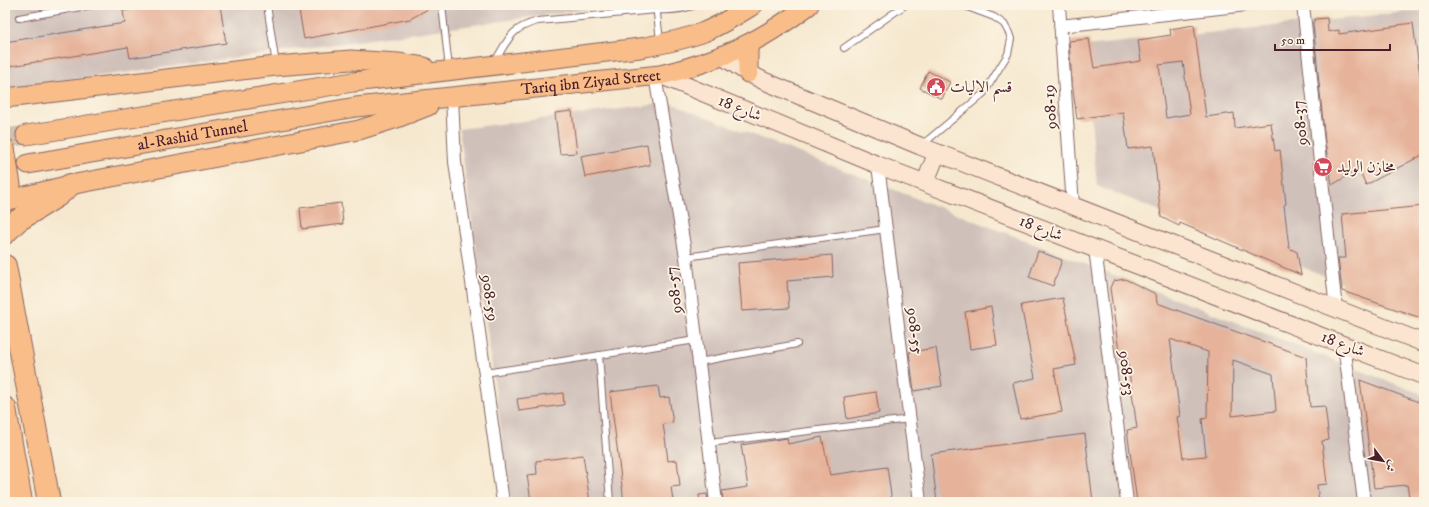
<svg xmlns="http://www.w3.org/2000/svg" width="1429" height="507" font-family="'IM FELL DW Pica',Amiri,serif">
  <rect width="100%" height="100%" fill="#fcf5e5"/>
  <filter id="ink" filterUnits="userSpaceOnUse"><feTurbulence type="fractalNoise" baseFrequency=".025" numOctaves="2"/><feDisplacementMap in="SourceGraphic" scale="8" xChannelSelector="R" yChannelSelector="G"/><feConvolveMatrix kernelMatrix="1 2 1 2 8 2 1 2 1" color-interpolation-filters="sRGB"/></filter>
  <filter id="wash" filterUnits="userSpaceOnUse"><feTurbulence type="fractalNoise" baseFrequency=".012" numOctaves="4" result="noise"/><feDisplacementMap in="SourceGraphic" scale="16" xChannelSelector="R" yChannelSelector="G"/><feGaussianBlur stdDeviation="0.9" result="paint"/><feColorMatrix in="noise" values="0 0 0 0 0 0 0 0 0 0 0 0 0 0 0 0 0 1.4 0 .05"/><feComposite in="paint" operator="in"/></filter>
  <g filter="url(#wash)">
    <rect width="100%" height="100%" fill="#f6e8cf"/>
    <path fill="#cfc0ba" d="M5,5H620L5,89Z
      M1424,10V315L1097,186L1085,46Z
      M670,103L1424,395V502H511L459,129Z"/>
    <g id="blocks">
      <path fill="#e6b29a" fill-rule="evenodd" d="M161,5H220L226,43L130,58L128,47L5,67V42L125,23L123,11Z
        M298,5H435L410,19L304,39Z
        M1327,18L1328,32L1339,30V34L1398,26V25L1413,23L1424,106V154L1366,185L1359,169L1332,185L1325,142L1313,23L1315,19Z
        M1194,25L1206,117L1234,113L1235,128L1271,123L1275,151L1280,150L1286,204L1284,205L1289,248L1297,252L1301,275L1180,223L1179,226L1161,217L1153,146L1128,149L1123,112L1077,119L1072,83L1069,41L1089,39L1094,68L1141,61L1138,40L1171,35L1170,29ZM1183,62L1190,114L1166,118L1159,65Z
        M928,71L950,82L942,99L920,88Z
        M572,111L577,153L560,154L555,113Z
        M647,144L650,165L585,177L581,156Z
        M341,203L343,224L302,229L300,208Z
        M1424,206V319L1342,291L1338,258H1346L1342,214Z
        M1038,251L1062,260L1053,286L1029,277Z
        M832,255L833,277L787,281L789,308L742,311L738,263Z
        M1125,279L1156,294L1157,303L1306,357L1310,407L1325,406L1329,440L1322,441L1327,484L1317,485L1319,502H1137L1127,430L1137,428L1127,358L1120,359L1110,288L1113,281ZM1170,339L1208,352L1207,418L1202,419L1206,456L1183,458L1177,417L1180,416ZM1233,360L1273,374L1276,411L1232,416Z
        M1063,298L1076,365L1054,369L1062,412L1020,419L1013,383L1035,378L1021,305Z
        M991,307L997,345L970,349L965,312Z
        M936,348L942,386L914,391L909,352Z
        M1360,380L1424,404V502H1410L1407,485L1374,488Z
        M658,386L660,398L669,397L673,423L663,424L665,437L668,461L677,460L680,486L671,487L673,500L661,502H624L610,392Z
        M876,392L879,413L847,419L844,397Z
        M563,393L564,405L519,411L517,399Z
        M1085,434L1093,502H937L931,454Z
        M822,437L830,475L887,467L892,502H723L722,491L748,487L741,445L787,438L788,444Z
        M583,455L590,502H541L540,500L531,501L527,475L537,474L536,461Z
        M707,494L708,502H700L699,495Z"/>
    </g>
  </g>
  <g filter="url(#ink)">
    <use href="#blocks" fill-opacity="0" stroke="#866564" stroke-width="1"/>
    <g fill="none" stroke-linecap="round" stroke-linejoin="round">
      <path stroke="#d4c0ae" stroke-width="19" stroke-dasharray="19 10" stroke-linecap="butt" d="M5,138L26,135"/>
      <defs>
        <path id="lane" d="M267,5L276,65
          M442,5L449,69
          M656,5L660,41
          M19,18L92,5
          M844,48L905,5
          M495,61C509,38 511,28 538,21L656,10C671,11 682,10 696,5
          M923,144L984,93L1008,54L1011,39L1009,33L1004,24L994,17L962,5
          M686,257L886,229
          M599,355L610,502
          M699,362L797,344
          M485,373L696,340
          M709,443L910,419"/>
        <path id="street" d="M1059,5L1073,206
          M1303,5L1336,309
          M1060,26L1246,5
          M655,76L686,257L716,502
          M452,97L455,162L503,502
          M878,165L920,502
          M1095,248L1127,502
          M1344,344L1364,502"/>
        <path id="secondary" d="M722,56L748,73L764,81L920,146L1424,343
          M660,75L878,165L1424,376
          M925,183L937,153"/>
        <g id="primary">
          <path d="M748,73V44"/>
          <path d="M5,98L276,66L351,60L398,63L424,67"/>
          <path d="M26,135L353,82L640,48C661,44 683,40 704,32C721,25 737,15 753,5"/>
          <path d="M5,148L11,185L5,201"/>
          <path id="s1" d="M28,164L356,107L660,75C699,66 737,52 771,31C784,23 797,14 809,5"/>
          <path d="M5,201L70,185L359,130L397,118L428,106"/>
        </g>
        <path id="highway" d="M5,233L17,221L57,196L70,185
          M5,266L49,502
          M5,408L21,502"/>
      </defs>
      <use href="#lane" stroke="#866564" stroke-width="8"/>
      <use href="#street" stroke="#866564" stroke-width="14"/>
      <use href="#secondary" stroke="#866564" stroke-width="19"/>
      <use href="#primary" stroke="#866564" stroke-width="21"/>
      <use href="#highway" stroke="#866564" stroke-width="24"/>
      <use href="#lane" stroke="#fff" stroke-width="6"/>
      <use href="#street" stroke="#fff" stroke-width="12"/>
      <use href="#secondary" stroke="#fce5d0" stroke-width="17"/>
      <use href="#primary" stroke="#f8bd89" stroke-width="19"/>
      <use href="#highway" stroke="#f8bd89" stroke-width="22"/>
    </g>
  </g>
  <defs>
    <symbol id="civic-disc" viewBox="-11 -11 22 22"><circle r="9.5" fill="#d1495b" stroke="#fcf5e5"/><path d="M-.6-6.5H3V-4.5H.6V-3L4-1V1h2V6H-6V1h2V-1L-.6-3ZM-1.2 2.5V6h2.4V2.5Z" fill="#fff"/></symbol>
    <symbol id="supermarket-disc" viewBox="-11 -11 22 22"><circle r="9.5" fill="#d1495b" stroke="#fcf5e5"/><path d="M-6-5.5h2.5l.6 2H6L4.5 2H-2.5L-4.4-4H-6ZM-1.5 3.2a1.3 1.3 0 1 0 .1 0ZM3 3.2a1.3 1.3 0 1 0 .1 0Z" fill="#fff"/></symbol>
  </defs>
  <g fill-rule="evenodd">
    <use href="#civic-disc" x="925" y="76" width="22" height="22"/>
    <use href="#supermarket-disc" x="1312" y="156" width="22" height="22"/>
  </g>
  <g text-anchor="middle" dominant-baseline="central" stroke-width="3.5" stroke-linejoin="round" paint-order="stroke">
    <g font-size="16" fill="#4a1f2b" stroke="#fcf5e5">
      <text stroke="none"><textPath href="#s1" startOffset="569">Tariq ibn Ziyad Street</textPath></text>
      <text transform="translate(1050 107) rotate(-94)">908-19</text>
      <text transform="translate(740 108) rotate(22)">شارع 18</text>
      <text transform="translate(1300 123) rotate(-96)">908-37</text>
      <text stroke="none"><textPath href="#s1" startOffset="167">al-Rashid Tunnel</textPath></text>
      <text transform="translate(1041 228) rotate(21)">شارع 18</text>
      <text transform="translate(674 290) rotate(-97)">908-57</text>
      <text transform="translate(490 298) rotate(82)">908-59</text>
      <text transform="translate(915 331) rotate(83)">908-55</text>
      <text transform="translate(1343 344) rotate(21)">شارع 18</text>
      <text transform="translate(1127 373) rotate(83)">908-53</text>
    </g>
    <g font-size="16" fill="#4a1f2b" stroke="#fcf5e5" text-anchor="start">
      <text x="950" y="87">قسم الاليات</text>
      <text x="1337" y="167">مخازن الوليد</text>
    </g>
  </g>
  <rect width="1429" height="507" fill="none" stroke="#fcf5e5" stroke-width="20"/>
  <g transform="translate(1383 461) rotate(122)" stroke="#fcf5e5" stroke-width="3" paint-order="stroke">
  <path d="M0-3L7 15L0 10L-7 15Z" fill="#4a1f2b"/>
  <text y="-6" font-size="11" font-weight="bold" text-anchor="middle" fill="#4a1f2b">ش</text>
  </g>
  <path d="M1275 44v6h115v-6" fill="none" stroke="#4a1f2b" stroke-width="2"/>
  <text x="1281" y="44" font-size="12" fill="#4a1f2b" stroke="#fcf5e5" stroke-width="3" paint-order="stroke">50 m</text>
</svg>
